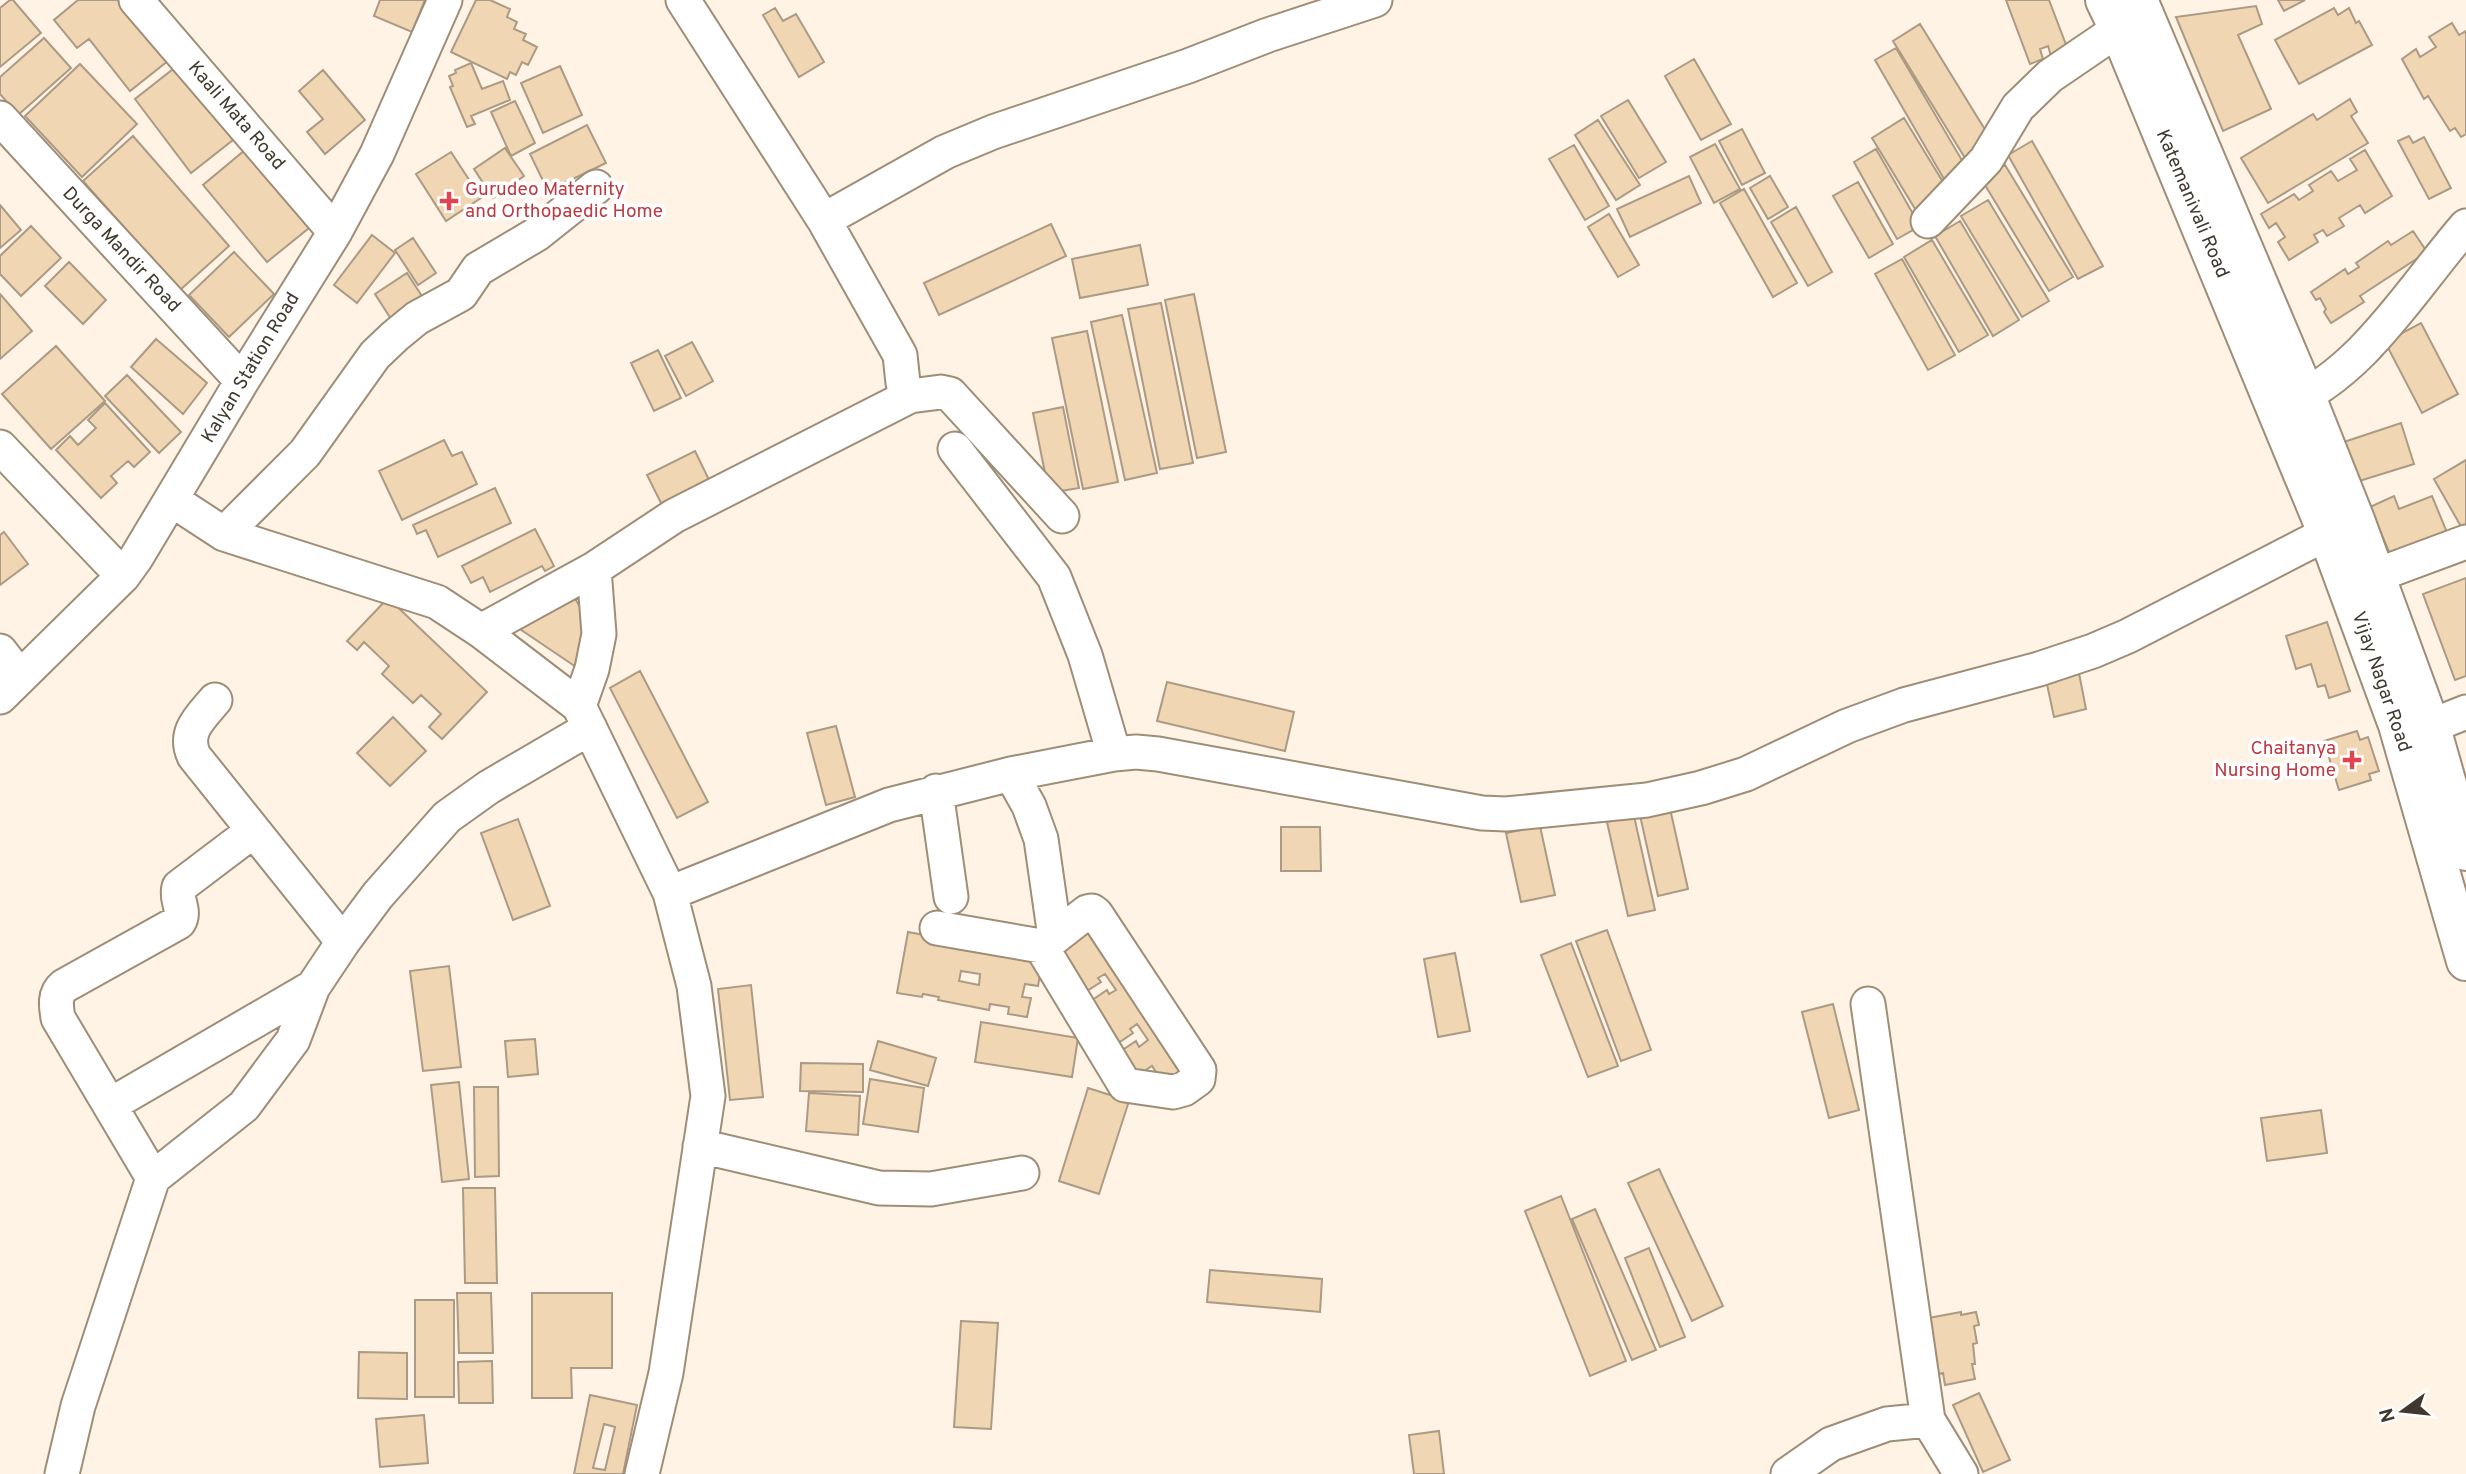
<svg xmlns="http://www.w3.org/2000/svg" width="2466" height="1474" font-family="Overpass,sans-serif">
  <rect width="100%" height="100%" fill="#fef3e5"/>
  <path fill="#f1d6b3" stroke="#ab9a84" stroke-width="2" fill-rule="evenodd" d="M10,0H13L41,33L0,67V8Z
    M78,0H122L169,60L130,91L89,39L77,48L54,20Z
    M380,0H425L412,32L374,16Z
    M476,0H490L510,9L507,17L517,22L514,29L526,34L523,40L537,47L528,65L522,62L516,75L510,72L507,79L451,52Z
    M2006,0H2049L2068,50L2051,56L2048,46L2040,49L2043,59L2030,64Z
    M2278,0H2305L2284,11Z
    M2256,6L2262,24L2238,35L2271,109L2223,131L2176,17Z
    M775,8L783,21L796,14L824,62L799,77L763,15Z
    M2334,8L2338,15L2349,8L2356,23L2359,21L2372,45L2299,84L2275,40Z
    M2452,23L2459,35L2466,31V134L2461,137L2455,128L2450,131L2428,96L2424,99L2402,59L2416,49L2420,57L2436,47L2429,37Z
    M1920,24L1992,141L1965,158L1893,41Z
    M44,38L71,68L18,115L0,94V77Z
    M1896,48L1970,174L1948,186L1875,60Z
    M1694,59L1731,124L1701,140L1665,76Z
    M471,63L482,89L503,81L510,100L471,116L475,124L467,127L450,87L453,86L449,76L456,73L455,70Z
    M80,64L137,124L82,177L25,116Z
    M177,66L233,140L191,173L135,99Z
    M560,66L582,115L543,133L521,83Z
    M323,70L365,120L325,154L307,132L323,119L299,91Z
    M2350,99L2357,112L2351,116L2368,143L2268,203L2241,158L2313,114L2317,120Z
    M1628,100L1666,162L1639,178L1601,116Z
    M515,101L535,143L511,156L491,112Z
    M1904,118L1949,192L1917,212L1872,138Z
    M1598,120L1640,185L1616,200L1575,135Z
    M587,125L606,163L548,191L530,154Z
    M1742,129L1765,173L1742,185L1719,141Z
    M133,136L229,246L180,290L83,181Z
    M2409,136L2413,143L2424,137L2451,188L2429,199L2398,141Z
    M2032,141L2103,266L2078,279L2008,155Z
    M1715,144L1740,189L1714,203L1690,157Z
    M1574,145L1609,206L1585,220L1549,159Z
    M505,148L524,176L493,198L474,169Z
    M1876,149L1920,226L1897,239L1854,162Z
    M245,150L309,228L267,262L203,185Z
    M2365,150L2392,196L2365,213L2360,205L2339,218L2344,226L2327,236L2323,230L2314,235L2318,242L2289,260L2278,242L2285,237L2276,223L2269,228L2261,214L2294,194L2299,200L2313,191L2309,185L2331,171L2338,181L2357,170L2350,159Z
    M451,152L481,198L446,221L416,174Z
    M2005,165L2073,277L2049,291L1982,180Z
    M1689,176L1701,203L1630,237L1617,209Z
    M1770,176L1788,207L1768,219L1750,188Z
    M1858,182L1893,244L1869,258L1833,196Z
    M1744,189L1797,283L1773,297L1720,203Z
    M1988,200L2049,301L2022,317L1961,216Z
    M0,205L21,230L0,248Z
    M1796,207L1832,272L1808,286L1771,222Z
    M1609,214L1639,265L1618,277L1588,227Z
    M1960,221L2019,320L1993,336L1935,236Z
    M1051,224L1066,256L939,315L924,283Z
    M31,226L61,258L21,296L0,274V256Z
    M2413,231L2427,252L2360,296L2364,302L2331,323L2324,312L2326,309L2320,298L2316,300L2311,292L2345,269L2348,274L2359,267L2356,263L2388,241L2391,245Z
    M372,235L395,253L357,303L334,285Z
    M413,238L436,273L418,285L395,250Z
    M1932,240L1988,335L1959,352L1904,257Z
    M1140,245L1148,285L1080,298L1072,259Z
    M234,252L274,294L229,337L189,295Z
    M1902,259L1955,355L1928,370L1875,274Z
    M69,262L106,300L83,324L45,286Z
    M407,273L425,301L393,322L375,294Z
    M0,294L32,331L0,359Z
    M1194,294L1226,452L1197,458L1165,300Z
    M1161,303L1193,463L1160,469L1128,309Z
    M1122,315L1157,473L1125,480L1091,322Z
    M2421,323L2458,394L2422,413L2385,342Z
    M1087,331L1118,482L1083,489L1052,338Z
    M156,339L207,383L183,414L131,367Z
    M692,342L713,381L686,396L665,356Z
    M56,346L105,401L51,449L2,394Z
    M658,350L681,398L654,411L631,363Z
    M127,375L181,432L159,453L105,396Z
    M105,403L150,452L134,467L128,461L111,476L117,483L101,498L56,450L70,436L78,445L96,428L88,420Z
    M1063,407L1079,488L1049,493L1033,413Z
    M2401,423L2414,464L2356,482L2344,442Z
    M444,440L452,456L462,452L477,484L402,520L379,471Z
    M695,451L712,486L664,509L647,475Z
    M2466,460V528L2463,530L2434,479Z
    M495,488L511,523L438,557L426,530L417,534L413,525Z
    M2394,496L2399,509L2432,496L2448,535L2392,559L2370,507Z
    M535,529L554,566L545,571L542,566L490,592L483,577L471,583L462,566Z
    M4,532L28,564L0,585V535Z
    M2466,578V676L2455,680L2423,594Z
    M569,589L590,623L583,627L581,637L586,643L579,669L508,621Z
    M388,598L487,692L442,739L429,727L441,714L421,695L413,703L382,674L389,666L364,642L357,650L347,641Z
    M2327,622L2350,691L2329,698L2325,685L2318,687L2311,664L2296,669L2286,636Z
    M2078,668L2086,709L2054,717L2045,675Z
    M640,671L708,802L677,818L610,688Z
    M1167,682L1294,712L1285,751L1157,721Z
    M393,717L426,751L390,786L357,753Z
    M836,726L855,797L826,805L807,733Z
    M2357,731L2360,740L2368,737L2379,771L2369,774L2371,780L2339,790L2324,741Z
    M1669,804L1688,889L1658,896L1639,811Z
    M1634,816L1655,910L1628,916L1607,822Z
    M518,819L550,906L513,920L481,833Z
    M1540,826L1555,895L1521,902L1506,833Z
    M1281,827H1320L1321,871H1281Z
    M1091,919L1193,1075L1164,1084L1152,1066L1135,1077L1115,1055L1136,1041L1139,1047L1148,1040L1137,1024L1130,1029L1133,1033L1111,1048L1085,1005L1107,990L1109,994L1116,990L1105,974L1098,978L1101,982L1079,996L1057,951Z
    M1607,930L1651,1050L1621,1061L1576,941Z
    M908,932L935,937L934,944L949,947L950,944L1043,957L1038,986L1025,984L1022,997L1031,998L1027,1017L1008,1014L1009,1007L990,1004L989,1010L938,1000L939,997L923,994L922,997L897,993ZM961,971L980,974L979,985L959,981Z
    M1571,943L1618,1066L1588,1077L1541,955Z
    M1455,953L1470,1031L1438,1037L1424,959Z
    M449,966L461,1067L423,1071L410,971Z
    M751,985L763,1097L730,1100L718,989Z
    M1833,1004L1859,1110L1829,1118L1802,1012Z
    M981,1022L1078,1038L1072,1077L975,1062Z
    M535,1039L538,1074L508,1077L505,1041Z
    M878,1041L936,1058L928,1086L870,1070Z
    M801,1063L863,1064V1092L800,1091Z
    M870,1079L924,1088L918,1132L863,1124Z
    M459,1082L469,1179L442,1182L431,1085Z
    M474,1087H498L499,1176L475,1177Z
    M1088,1088L1129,1101L1099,1194L1059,1181Z
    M809,1093L860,1096L858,1135L806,1131Z
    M2321,1110L2327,1153L2267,1161L2261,1118Z
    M1659,1169L1723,1306L1692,1321L1628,1183Z
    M463,1188H495L497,1283H465Z
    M1561,1196L1626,1361L1590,1376L1525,1211Z
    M1595,1209L1656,1350L1632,1360L1572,1219Z
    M1649,1248L1685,1337L1660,1347L1625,1258Z
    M1210,1270L1322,1279L1320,1312L1207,1302Z
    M457,1293H491L493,1353H459Z
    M532,1293H612V1368H571L572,1398H532Z
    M415,1300H454V1397H415Z
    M1961,1312V1315L1976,1312L1979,1325L1974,1326L1977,1343L1973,1344L1975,1364H1972L1975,1379L1945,1385L1943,1373L1935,1375L1923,1319Z
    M961,1321L998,1323L991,1429L954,1427Z
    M359,1352L407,1353V1399L358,1398Z
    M492,1361L493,1403H459L458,1362Z
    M1979,1393L2010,1460L1983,1472L1953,1405Z
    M590,1395L637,1405L623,1474H574ZM604,1424L615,1427L605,1470L593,1468Z
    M424,1415L428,1463L380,1467L376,1419Z
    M1439,1431L1444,1474H1414L1409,1435Z"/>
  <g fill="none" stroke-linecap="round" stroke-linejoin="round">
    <defs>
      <path id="minor" d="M136,0L335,232
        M0,118L242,381
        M824,220L945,152L993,132L1188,66L1268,35L1375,0
        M1928,221L1986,160L2018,107L2050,76L2119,29L2141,18
        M910,396L941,392L950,394L1062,516
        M2283,406C2362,375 2412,288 2466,226
        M0,447L123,576
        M955,449L1054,577L1085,655L1114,754
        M172,500L224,534L437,602L481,631L579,706L670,893L889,805L1011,774L1114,754L1136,752L1158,754L1482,813L1506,814L1647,800L1701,788L1746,774L1847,726L1904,705L2039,669L2093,651L2128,636L2349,522
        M224,534L305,453L375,355L395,336L417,318L461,294L478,269L537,234L596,187
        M2350,585L2466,542
        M481,631L594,569L674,516L910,396L903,383L900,355L824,220L683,0
        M0,651L20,677
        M0,697L123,576L136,558L242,381L335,232L377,154L445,0
        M215,700C200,718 183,732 194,756L343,942
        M579,706L592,669L599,634L594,569
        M2406,736L2466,712
        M936,791L951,897
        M937,928L1041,946L1055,937L1041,839L1029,806L1011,774
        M1041,946L1125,1085L1173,1092L1184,1089L1198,1079L1199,1070L1096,914L1092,911L1087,912L1055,937
        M1868,1004L1928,1420L1961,1474
        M110,1105L313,987
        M700,1146L879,1188L931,1189L1022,1173
        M153,1178L58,1018C56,1006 54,994 64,986L179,922C186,910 175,900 179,887L253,831
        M62,1474L78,1406L153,1178L244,1106L293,1040L313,987L343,942L378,895L447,817L489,787L590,728
        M642,1474L666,1373L708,1096L694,986L670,893
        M1788,1474L1831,1444L1887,1424L1928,1420"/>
      <path id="major" d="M2105,0L2119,29L2327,532L2398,725L2466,961
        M2138,0L2306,397L2355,520L2431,728L2466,851"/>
    </defs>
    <use href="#minor" stroke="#9e8d77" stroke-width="37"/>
    <use href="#major" stroke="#9e8d77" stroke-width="42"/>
    <use href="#minor" stroke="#fff" stroke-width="33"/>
    <use href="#major" stroke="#fff" stroke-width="38"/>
  </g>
  <g fill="#e0444e" stroke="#fff" stroke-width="2.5">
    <path d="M445.5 190.5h7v7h7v7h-7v7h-7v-7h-7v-7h7z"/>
    <path d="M2348.5 749.5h7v7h7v7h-7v7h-7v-7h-7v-7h7z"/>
  </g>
  <g text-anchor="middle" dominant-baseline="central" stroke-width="7" stroke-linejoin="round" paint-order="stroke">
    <g font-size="19" fill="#413930" stroke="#fff">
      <text transform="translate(236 116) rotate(49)">Kaali Mata Road</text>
      <text transform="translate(2192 204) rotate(67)">Katemanivali Road</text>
      <text transform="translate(121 250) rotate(47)">Durga Mandir Road</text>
      <text transform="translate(251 368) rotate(-59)">Kalyan Station Road</text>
      <text transform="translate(2381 682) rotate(71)">Vijay Nagar Road</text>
    </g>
    <g font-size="19" fill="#be3a42" stroke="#fff" text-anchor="start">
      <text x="465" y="190">Gurudeo Maternity<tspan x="465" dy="22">and Orthopaedic Home</tspan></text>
      <text x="2336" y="749" text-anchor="end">Chaitanya<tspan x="2336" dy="22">Nursing Home</tspan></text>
    </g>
  </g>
  <g transform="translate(2403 1411) rotate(255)" stroke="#ffffff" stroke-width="5" paint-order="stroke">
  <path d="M0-5L12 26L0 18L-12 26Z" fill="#413930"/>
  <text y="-10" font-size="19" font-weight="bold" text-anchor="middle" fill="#413930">N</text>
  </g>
</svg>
